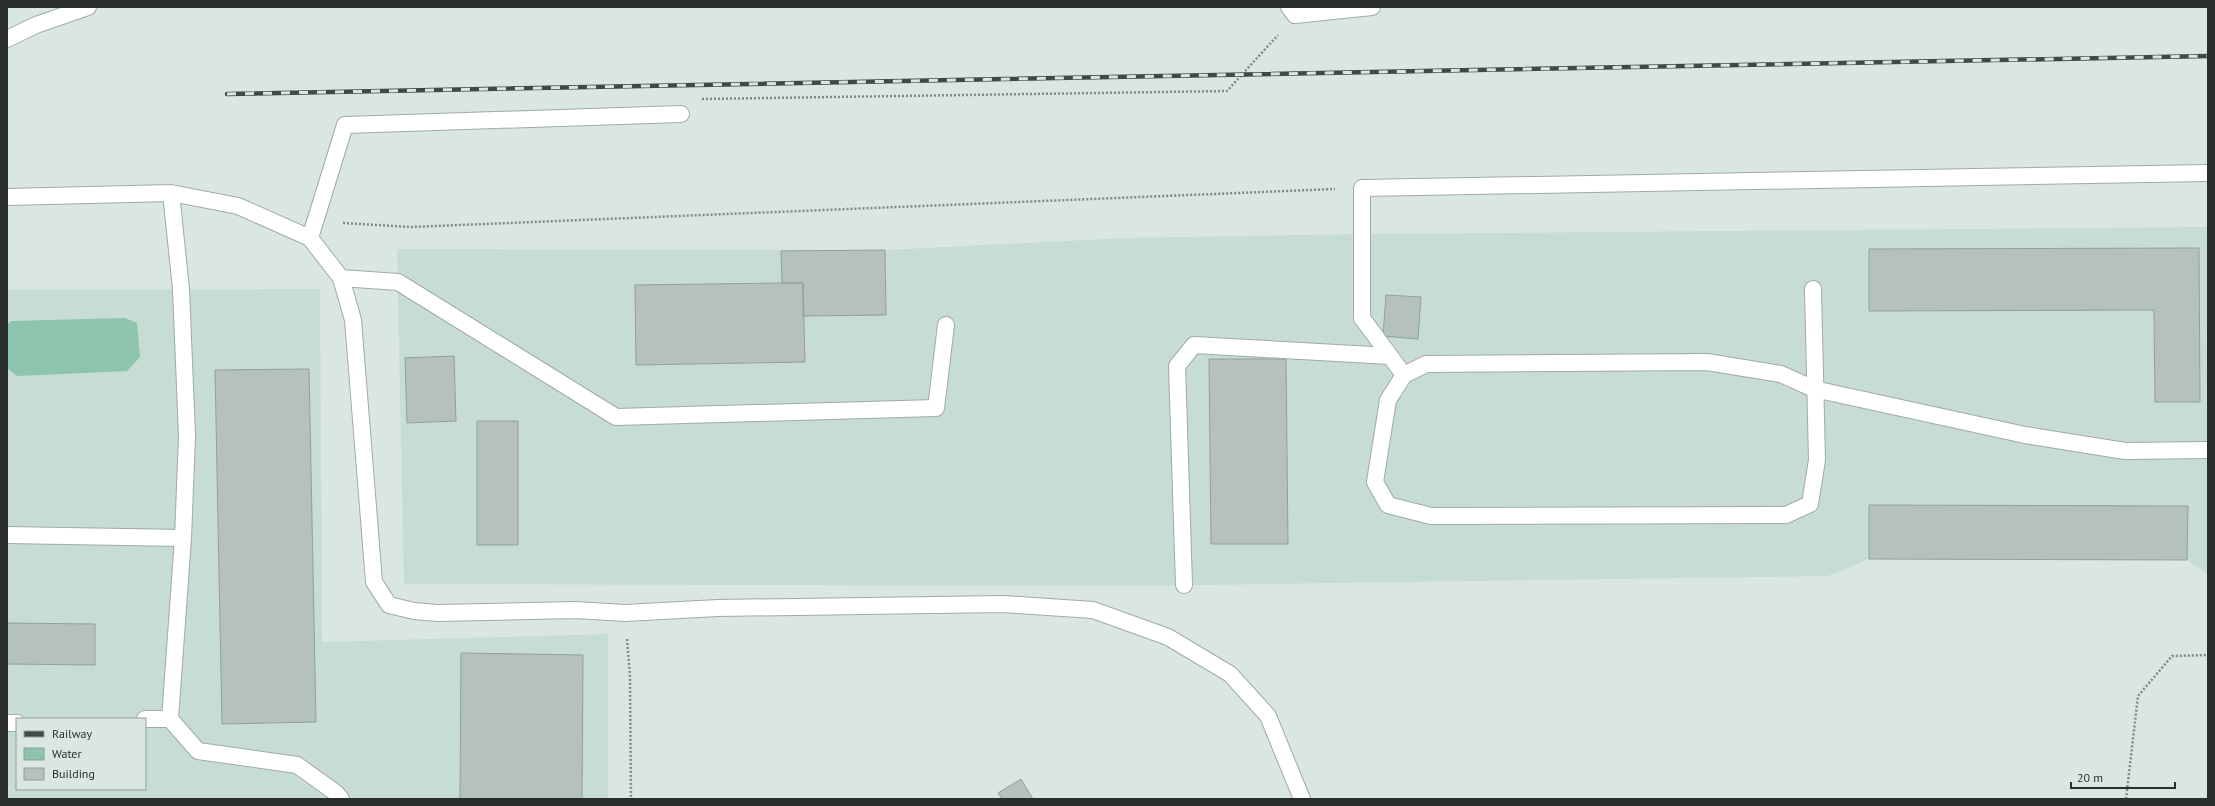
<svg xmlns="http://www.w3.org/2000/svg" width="2215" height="806" font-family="'PT Sans',sans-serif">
  <rect width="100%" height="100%" fill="#dae7e1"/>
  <path fill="#c7dcd3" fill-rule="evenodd" d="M2208,227V574L2187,560L1869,559L1828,576L1132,586L404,584L397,249L885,250L1124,238L1361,234Z
    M320,289L322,642L608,634V799H7V290ZM17,719H145V789H17Z"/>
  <path fill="#8dc4ae" d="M125,318L137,323L140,357L127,371L17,376L7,368V325L11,321Z"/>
  <path fill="#b5c1bb" stroke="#939f9a" d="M2199,248L2200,402H2155L2154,310L1869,311V249Z
    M885,250L886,315L803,316V283H782L781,251Z
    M782,283H803L805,362L636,365L635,285Z
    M1386,295L1421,297L1418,339L1383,336Z
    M454,356L456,421L407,423L405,358Z
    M1209,359H1286L1288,544H1211Z
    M309,369L316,722L222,724L215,370Z
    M477,421H518V545H477Z
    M1869,505L2188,506L2187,560L1869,559Z
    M7,623L95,624V665L7,664Z
    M461,653L583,655L582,799H460Z
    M1021,779L1033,799H1002L998,793Z"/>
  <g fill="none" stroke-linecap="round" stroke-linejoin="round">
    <defs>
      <path id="lane" d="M1289,7L1295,15L1372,7
        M7,39L36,25L88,7
        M7,197L171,193L238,206L310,238L341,278L353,320L374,582L389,605L414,611L437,613L575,610L625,613L718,608L1003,604L1093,610L1168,637L1230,674L1268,716L1302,799
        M310,238L345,125L681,114
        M341,278L398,282L616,417L936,408L946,325
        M1813,289L1817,460L1810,504L1786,515L1431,516L1388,505L1375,482L1388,400L1404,375L1426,364L1707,362L1781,374L1814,389L2025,435L2125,451L2208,450
        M1404,375L1362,318V188L2208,173
        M7,535L183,538
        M1184,585L1177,366L1194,345L1390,356
        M145,719H170L198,751L297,765L336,793L341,799
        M170,719L183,538L187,436L181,289L171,193
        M7,723H17"/>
    </defs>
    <use href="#lane" stroke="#9faba6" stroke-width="18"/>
    <path stroke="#808985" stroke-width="2.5" stroke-dasharray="2 2" stroke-linecap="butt" d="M702,99L1227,91L1278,35
      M343,223L411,227L1335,189
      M627,639L630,676L631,799
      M2126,799L2138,696L2172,656L2208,655"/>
    <use href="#lane" stroke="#fff" stroke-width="16"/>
    <defs>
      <path id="rail" d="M227,94L2208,56"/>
    </defs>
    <use href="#rail" stroke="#424846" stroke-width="4.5"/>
    <use href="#rail" stroke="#dae7e1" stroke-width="3" stroke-dasharray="9" stroke-linecap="butt"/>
  </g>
  <rect width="2215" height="806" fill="none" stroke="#292e2c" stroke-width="16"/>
  <rect x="16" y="718" width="130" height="72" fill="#dae7e1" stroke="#939d99"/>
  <rect x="24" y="731" width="20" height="6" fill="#424846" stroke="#939d99"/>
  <text x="52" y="738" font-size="12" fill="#292e2c">Railway</text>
  <rect x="24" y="748" width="20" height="12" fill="#8dc4ae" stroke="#939d99"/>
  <text x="52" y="758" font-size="12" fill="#292e2c">Water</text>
  <rect x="24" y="768" width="20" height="12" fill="#b5c1bb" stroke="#939d99"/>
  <text x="52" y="778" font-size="12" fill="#292e2c">Building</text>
  <path d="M2071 782v6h104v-6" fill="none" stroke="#292e2c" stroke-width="2"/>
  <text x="2077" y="782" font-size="12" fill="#292e2c" stroke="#dae7e1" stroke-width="3" paint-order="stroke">20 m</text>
</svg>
